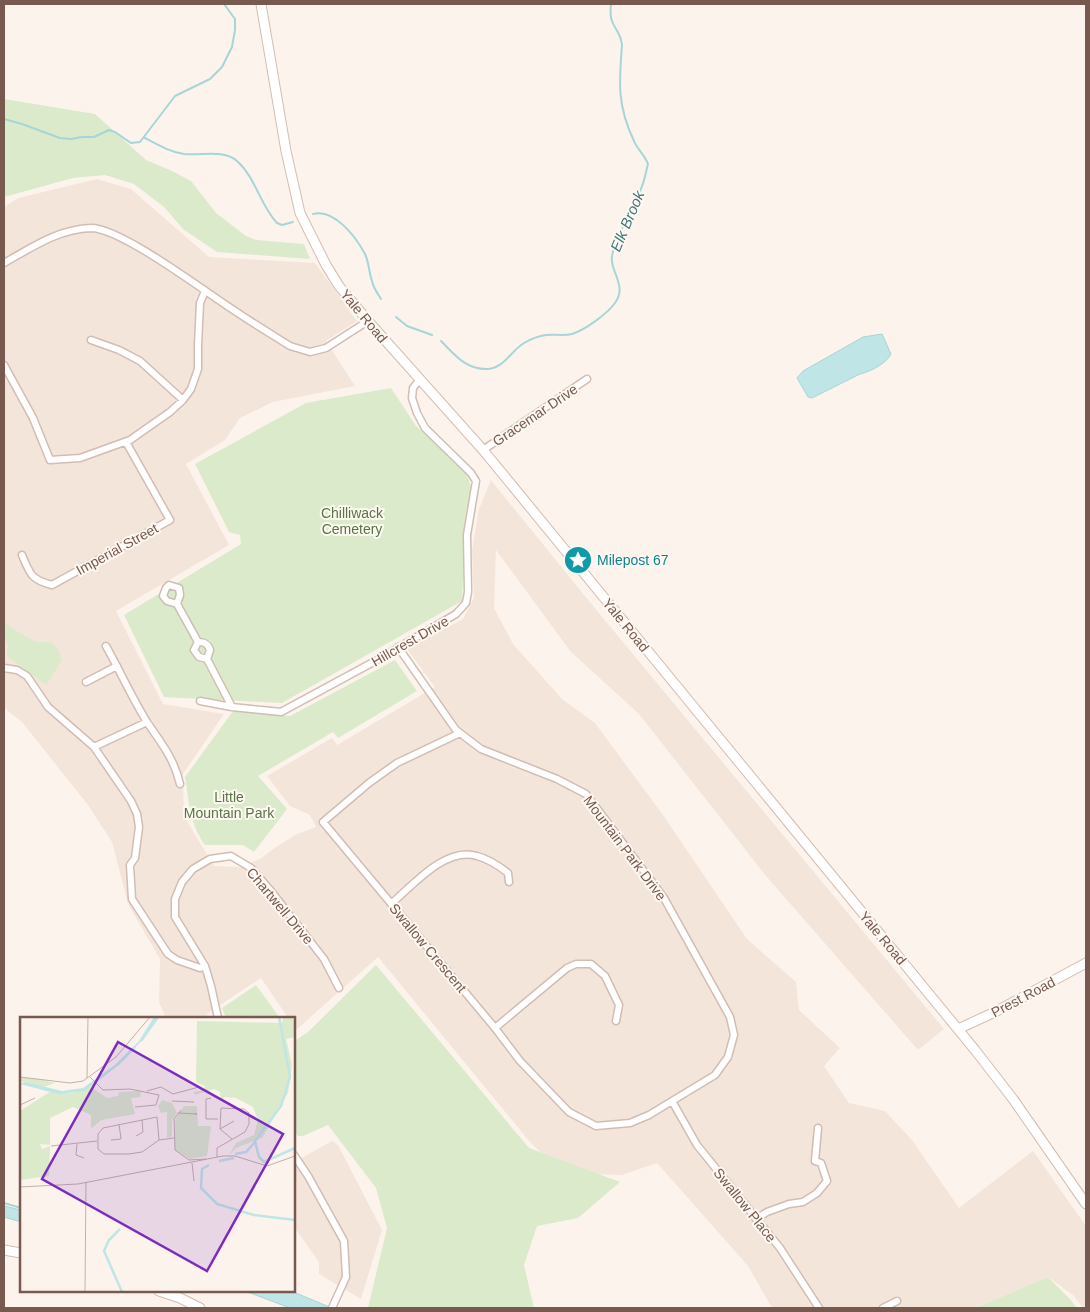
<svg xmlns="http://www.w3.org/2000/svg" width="1090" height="1312" font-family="Helvetica,sans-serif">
  <rect width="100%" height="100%" fill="#fcf4ec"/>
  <path fill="#f4e5da" d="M97,179L131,189L209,257L315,263L357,321L326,341L355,386L273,402L240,418L225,440L186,464L229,545L116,611L163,704L224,714L183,774L184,816L214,866L239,867L260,859L273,849L297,834L316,827L310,815L290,806L267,776L332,738L337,745L435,687L407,649L463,619L474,598L472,551L479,509L491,480L584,595L944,1029L918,1050L766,876L639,714L571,652L496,550L494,608L513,644L562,699L595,723L663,815L747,939L796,982L799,1010L840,1048L824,1066L849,1103L885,1111L912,1140L959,1208L1033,1151L1086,1226V1308H1083L1074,1296L1048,1277L975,1308H772L748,1266L657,1163L622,1175L562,1173L530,1142L378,957L296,1030L294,1026V1018H288L261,978L207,1014L209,1018H166L159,1002L160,959L128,904L112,842L88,805L22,722L4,708V207L18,198Z
    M332,1141L338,1145L382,1230L361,1299L319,1274V1262L294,1227V1162Z"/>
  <path fill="#dbeaca" d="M4,99L95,114L146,160L172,171L191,181L216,213L246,236L256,240L304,244L310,259L217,252L183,229L164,207L134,184L105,175L73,178L4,197Z
    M391,388L416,426L464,469L469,480L472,492L466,511L462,601L282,703L164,697L124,615L241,544L240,535L229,532L195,464L306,403Z
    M4,622L18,632L36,642H51L59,651L62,660L46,685L7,656L8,646L4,636Z
    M395,660L417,691L338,738L333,732L258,776L287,809L254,852L243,845H205C190,825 189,802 185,777L233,711L290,716Z
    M376,965L529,1148L620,1182L578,1218L537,1226L524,1265L534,1308H368L387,1228L376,1188L328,1125L303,1136H298L294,1130V1037L296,1040L308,1032Z
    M256,985L280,1018H226L222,1008Z
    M1048,1277L1070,1299L1077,1308H975Z"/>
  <path fill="#c0e5e6" stroke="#a7d5d7" d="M882,334L891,354C887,363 870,372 860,374L812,398L808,397L797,378L803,371L863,337Z
    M4,1206L21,1210V1222L4,1217Z
    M245,1291H291L332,1308H290Z"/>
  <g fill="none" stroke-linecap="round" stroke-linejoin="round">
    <path stroke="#a7d5d7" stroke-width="2" d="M4,119L22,124L60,138L71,139L82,137H94L109,130L115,132L131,143L140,142L175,96L210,79L222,67L232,47L235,30V19L224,4
      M145,138C158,145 170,152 184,154C201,156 224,149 237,161C256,178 260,205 277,223L282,225L293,222
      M313,214C334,208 356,237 365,254C369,262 369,273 372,281C373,287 377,293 381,299
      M396,317L407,326L432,335
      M441,341C455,355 466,370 488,369C504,368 512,350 524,343C531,339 538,336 546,335C554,334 563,336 572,334C585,330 607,314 615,303C628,286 609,270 612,256C617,231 634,210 642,186C645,179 646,171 648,164C645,155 637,149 634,141C617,105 619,83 622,45C620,26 608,29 611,4
      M4,1203L21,1208"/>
    <defs>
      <path id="street" d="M4,263C31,248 58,229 91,228C121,228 204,291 232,309C251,322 271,334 290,346L310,352L326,348L368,321
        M91,340L119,350L140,361L183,400
        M4,365L33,418L50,460L80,458L130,440L170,412L183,400L191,389L198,369V345L200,303L205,291
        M483,450L587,379
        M22,555C30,574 31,580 52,585L170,520L126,442
        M177,604L180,595L179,588L169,585L166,588L163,596L167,601L177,604L198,642
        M198,642L194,650L199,657L207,659L232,707
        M198,642C205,642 208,644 210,650L207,659
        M106,646C120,671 132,698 147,722C161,743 174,758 180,784
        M398,647L456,730L481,749L557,779L586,794L664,898L730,1017L734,1035L728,1057L715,1075L649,1115L630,1123L596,1126L569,1112L520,1061L495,1028L323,822L369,783L397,763L460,733
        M4,668L17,670L27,676L48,707L94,747L131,801L137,814L139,827L135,858L130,865L132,899L168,954L177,960L200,968L205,966
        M86,682L117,666
        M200,701L232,707L281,712L379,659L456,614L466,603L468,592L467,535L476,481L471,473L425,428L417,413L412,398L413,388L420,379
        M94,747L147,722
        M392,903C413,885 446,846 477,856C489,859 499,866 508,873L509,882
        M218,1018L211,986L205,966L175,917V899L182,882L193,869L210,859L231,856L251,868L271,891L324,959L339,988
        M495,1028L567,968L576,964H591L605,976L619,1005L616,1021
        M672,1101L697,1145L780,1248L819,1308
        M294,1155L308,1176L344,1241L346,1277L332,1308
        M756,1219L767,1212L789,1204L803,1202L817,1193L827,1181L821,1163L815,1161L818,1128
        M883,1308L897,1301"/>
      <path id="secondary" d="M261,4L286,151L300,213L326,265L339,286L368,321L483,450L975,1050L1013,1099L1086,1204
        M958,1029L995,1012L1086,963
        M4,1250L21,1253
        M159,1291L180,1298L200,1308"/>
    </defs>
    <use href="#street" stroke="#d1bdb4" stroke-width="9"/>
    <use href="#secondary" stroke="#d4bdb1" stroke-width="11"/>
    <use href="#street" stroke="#fff" stroke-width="6"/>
    <use href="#secondary" stroke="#fff" stroke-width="9"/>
  </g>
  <defs>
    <symbol id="sight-disc" viewBox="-11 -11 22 22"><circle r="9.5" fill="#0f9aa8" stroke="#fef8f2"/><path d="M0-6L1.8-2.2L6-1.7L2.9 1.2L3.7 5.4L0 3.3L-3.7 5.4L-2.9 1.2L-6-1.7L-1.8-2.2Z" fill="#fff"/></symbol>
  </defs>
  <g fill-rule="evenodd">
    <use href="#sight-disc" x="562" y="544" width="32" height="32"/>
  </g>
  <g text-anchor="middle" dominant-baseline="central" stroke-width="4" stroke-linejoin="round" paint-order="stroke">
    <g font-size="14" fill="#77594f" stroke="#fef8f2">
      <text transform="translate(364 316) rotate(50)">Yale Road</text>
      <text transform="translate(535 415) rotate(-34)">Gracemar Drive</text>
      <text transform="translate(117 549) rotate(-29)">Imperial Street</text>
      <text transform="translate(626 625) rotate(51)">Yale Road</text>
      <text transform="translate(410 641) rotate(-30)">Hillcrest Drive</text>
      <text transform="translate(625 848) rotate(53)">Mountain Park Drive</text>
      <text transform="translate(280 906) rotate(50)">Chartwell Drive</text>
      <text transform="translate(883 938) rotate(50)">Yale Road</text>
      <text transform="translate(428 948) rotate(50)">Swallow Crescent</text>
      <text transform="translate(1023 997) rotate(-28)">Prest Road</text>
      <text transform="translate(745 1205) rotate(51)">Swallow Place</text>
    </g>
    <g font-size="14" fill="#587644" stroke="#fef8f2">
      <text x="352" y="513">Chilliwack<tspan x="352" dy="16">Cemetery</tspan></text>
      <text x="229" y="797">Little<tspan x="229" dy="16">Mountain Park</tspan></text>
    </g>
    <g font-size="14" fill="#0d838f" stroke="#fef8f2" text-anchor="start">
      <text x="597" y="560">Milepost 67</text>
    </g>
    <g font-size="15" font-style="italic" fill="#42787b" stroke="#fef8f2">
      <text transform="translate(627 221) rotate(-67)">Elk Brook</text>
    </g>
  </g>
  <g transform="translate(20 1017)">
    <rect width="275" height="275" fill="#fcf4ec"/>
    <path d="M263,0H273L275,8V20L266,22L272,48L268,76L242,121L216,131L209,138L216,126L234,118L238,103L233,90L216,81L205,80L201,83L200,75L194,72L175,78L173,75L184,73L185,69L176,65L177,4L262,6ZM0,61H14L35,66L24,70L0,64ZM71,70L87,81L98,79L99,75L120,74L121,80L111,81L115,97L81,103L71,112V98L53,90L30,101V128L20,127L22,132L30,129L29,159L0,163V94L31,74L51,76ZM142,83L152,86L157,96L152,103V120L147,121V95L141,96L138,89ZM164,89H177L178,109H191L187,139L170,142L155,133V103Z" fill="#dbeaca"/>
    <path d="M134,0H137L123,22L100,47L65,74L38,77L0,67L5,65L42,74L63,71L95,48L119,24Z" fill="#c0e5e6"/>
    <path fill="none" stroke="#c0e5e6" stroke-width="2.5" d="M259,0L270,60L261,89L235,124L239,140L244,145L275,131M121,24L138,0M102,43L115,30M215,137L226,135L235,125M199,144L214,141M189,148L182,152L181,171L197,187L234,198L275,203M100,212L89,223L84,234L102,275"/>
    <path fill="none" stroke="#c3b1a8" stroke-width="1" d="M0,60L50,66L63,64L96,40L130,0M70,60L83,73L110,72L139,78L136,88L115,90M67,61L68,0M127,74L141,70L153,77L179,70M191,81L186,82V102H198M152,84L174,85M0,88L15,81M161,93L154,102L155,133L169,143L186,142M158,96L177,97H175M200,112L214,104M116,119L123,115L122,103M91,123L101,122L99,107M139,123L137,100L83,111L78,117V132L84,137H109L122,135L139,123L154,121M57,127L56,138L64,141M31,129L77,124M197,140V131L225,115L229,107V96L224,92L201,91L200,112L212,122M172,146L174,164M0,170L58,167L203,139H215L247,149L275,139M65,275L66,165"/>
    <path fill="#7b2cbf" fill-opacity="0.15" stroke="#7b2cbf" stroke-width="2.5" d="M98,25L263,117L187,254L22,162Z"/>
    <rect width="275" height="275" fill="none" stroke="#77594f" stroke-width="2.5"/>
  </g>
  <rect width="1090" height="1312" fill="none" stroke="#77594f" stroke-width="10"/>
</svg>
